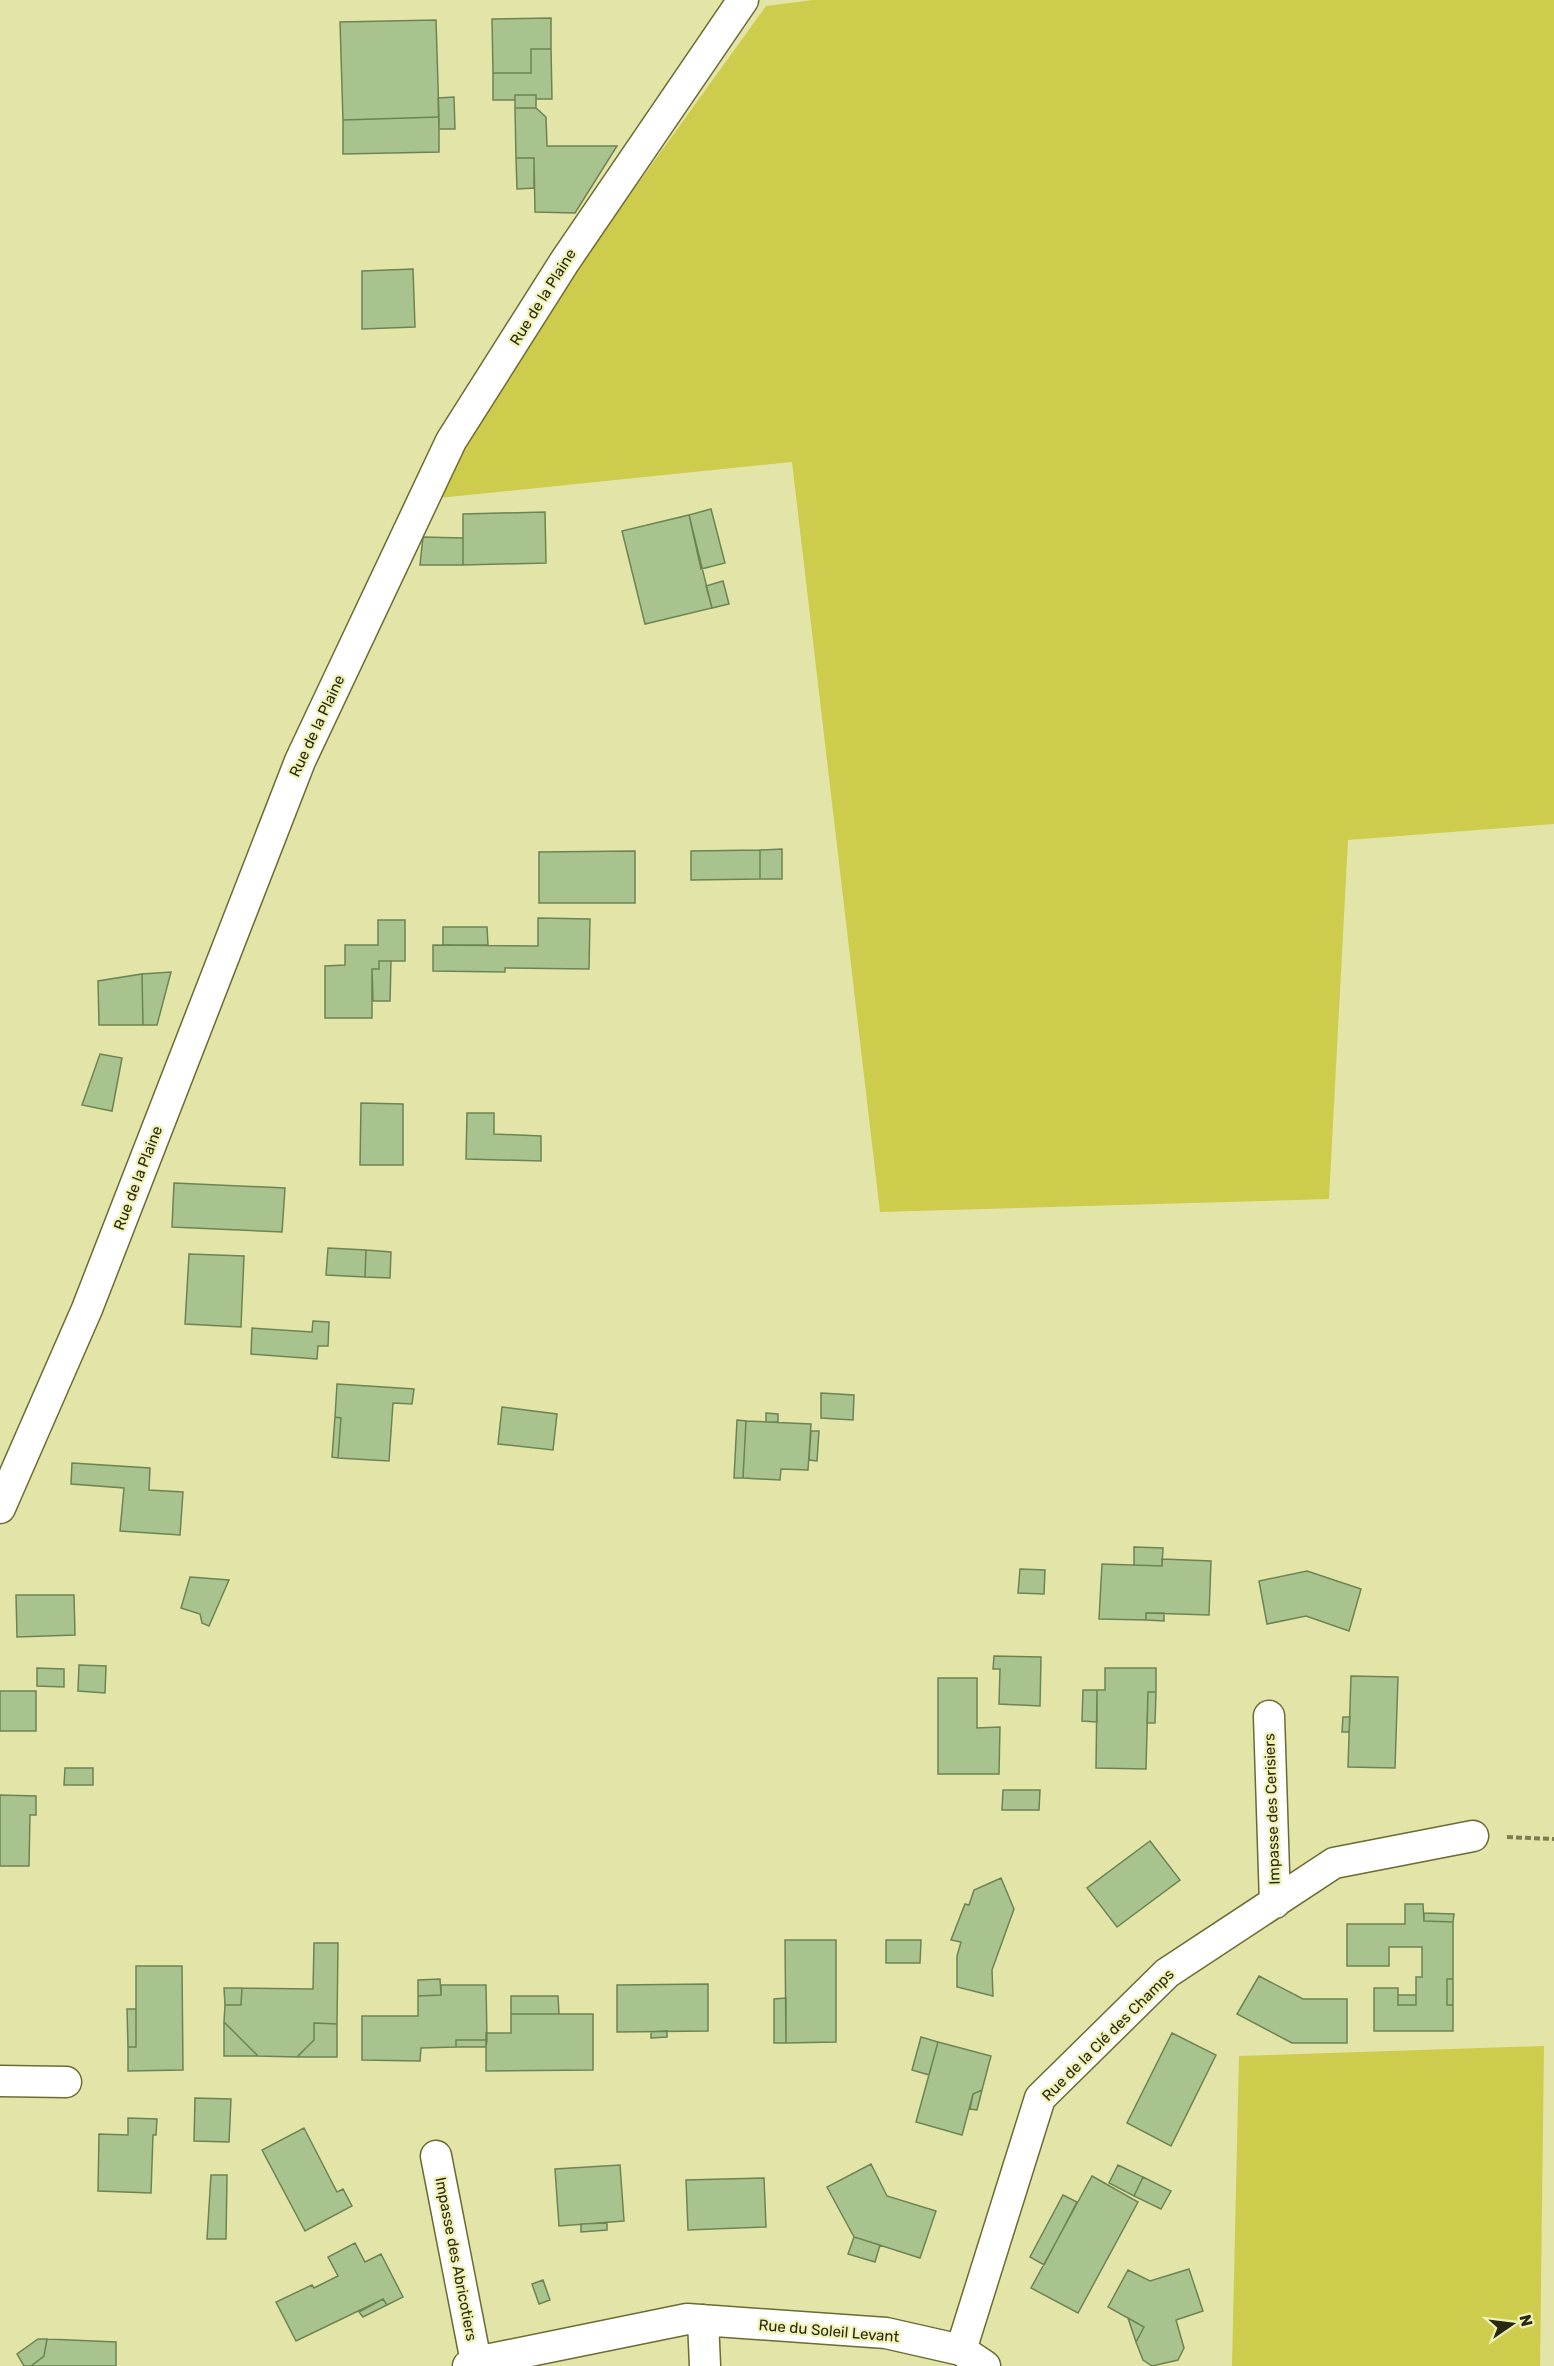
<svg xmlns="http://www.w3.org/2000/svg" width="1554" height="2366" font-family="Rubik,sans-serif">
  <rect width="100%" height="100%" fill="#e3e4a8"/>
  <path fill="#cdcc4c" d="M813,0H1554V824L1348,840L1329,1199L880,1212L792,462L409,501L766,6Z
    M1544,2046L1540,2366H1232L1239,2056Z"/>
  <path fill="#a9c38e" stroke="#6d8452" stroke-width="1.5" d="M551,18V49H531V73H493L492,19Z
    M436,20L439,117L343,120L340,22Z
    M531,49H551L552,99H536V95H515V100H493V73H531Z
    M515,95H536V108H515Z
    M454,97L455,129H439L438,98Z
    M515,108H536L546,117L547,146H617L575,213L535,212L534,158H516Z
    M439,117V152L343,154V120Z
    M516,158H534V188L517,189Z
    M413,269L415,327L362,329V271Z
    M711,509L725,563L701,569L689,515Z
    M545,512L546,563L463,565V514Z
    M689,515L712,608L645,624L622,531Z
    M423,537L463,538V565H420Z
    M723,581L729,604L712,608L706,586Z
    M782,849V879H760V850Z
    M760,850V879L691,880V851Z
    M635,851V903H539V852Z
    M538,918L590,919L589,969L505,968V972L433,971V945L538,946Z
    M378,920H405V961H379V969H372V1018H325V966L345,965V945H378Z
    M443,927H487L488,945H443Z
    M379,961H391L390,1001H373L372,969H379Z
    M171,972L157,1025H143L142,974Z
    M142,974L143,1025H99L98,981Z
    M100,1054L122,1058L112,1111L82,1105Z
    M361,1103L403,1104V1165H360Z
    M467,1113H494V1134L541,1136V1161L466,1159Z
    M174,1183L285,1188L282,1232L172,1227Z
    M328,1248L366,1250L365,1277L326,1275Z
    M366,1250L391,1252L390,1278L365,1277Z
    M189,1254L244,1256L241,1327L185,1324Z
    M313,1321L329,1322L328,1346H318L317,1359L251,1354L252,1328L312,1332Z
    M337,1384L414,1389L412,1404L393,1403L389,1461L338,1458L341,1418L335,1417Z
    M821,1393L854,1395L853,1420L821,1418Z
    M502,1407L557,1414L553,1450L498,1444Z
    M766,1413L778,1414V1422H766Z
    M335,1417L341,1418L338,1458L332,1457Z
    M737,1420L746,1421L743,1478H734Z
    M746,1421L811,1424L808,1470L781,1469L780,1480L743,1478Z
    M811,1431H819L817,1461L809,1460Z
    M72,1463L150,1468L149,1490L183,1492L180,1535L120,1531L124,1488L71,1484Z
    M1134,1547L1163,1548L1162,1566L1134,1565Z
    M1162,1559L1211,1561L1209,1615L1146,1613V1620L1099,1619L1102,1564L1162,1566Z
    M1020,1569L1045,1570L1044,1594L1018,1593Z
    M1307,1571L1361,1589L1349,1631L1306,1616L1267,1624L1259,1581Z
    M190,1577L229,1580L209,1626L202,1623L200,1614L181,1608Z
    M16,1595H74L75,1635L17,1637Z
    M1146,1613H1164V1621L1146,1620Z
    M994,1656L1041,1657L1040,1706L999,1704L1000,1669H993Z
    M79,1665L106,1666L105,1693L78,1691Z
    M37,1668L64,1669V1687L37,1686Z
    M1105,1668H1156V1692H1148L1146,1769L1096,1768L1097,1690H1105Z
    M1351,1676L1398,1677L1395,1768L1348,1767Z
    M938,1678H977V1728L1000,1727L999,1774H938Z
    M1083,1690H1097V1722L1082,1721Z
    M0,1691H36V1731H0Z
    M1148,1692H1156L1155,1723H1147Z
    M1343,1717H1350L1349,1732H1342Z
    M65,1768H93V1785H64Z
    M1003,1790H1040L1039,1810H1002Z
    M0,1795L36,1796V1815H30L29,1866H0Z
    M1150,1841L1180,1880L1117,1927L1087,1888Z
    M1001,1878L1014,1909L992,1970L993,1996L957,1987V1956L961,1942L951,1940L965,1904L969,1905L974,1890Z
    M1405,1904H1423L1424,1921L1453,1922V1979H1447V2005H1453V2031H1374V1988H1398V2005H1416V1977H1422V1947H1389V1966H1347V1924H1405Z
    M1424,1913L1454,1914L1453,1922L1424,1921Z
    M785,1940H836V2042L786,2043Z
    M886,1940H921L920,1963H886Z
    M314,1943H338L337,2024L314,2023V2040L297,2057L258,2056L224,2022L225,2005H241L242,1988L313,1989Z
    M136,1966H182L183,2070L128,2071V2047H136Z
    M1259,1976L1303,1999H1347V2043H1292L1237,2014Z
    M440,1979L441,1995L418,1996V1980Z
    M1447,1979H1453V2005H1447Z
    M708,1984V2031L617,2032V1985Z
    M441,1985H486L487,2040H456V2047L421,2048L420,2061L362,2060V2016H418V1996L441,1995Z
    M224,1988H242L241,2005H225Z
    M1398,1995H1416V2005H1398Z
    M511,1996H558L559,2014H511Z
    M786,1998V2043H774V1999Z
    M127,2009H136V2047H128Z
    M511,2014H593V2070L486,2071V2033H511Z
    M224,2022L258,2056H224Z
    M314,2023L337,2024V2057H297L314,2040Z
    M667,2031V2037L651,2038V2032Z
    M1172,2033L1216,2055L1171,2146L1127,2123Z
    M921,2037L938,2042L929,2075L912,2070Z
    M456,2040H487L486,2047H456Z
    M938,2042L991,2056L982,2090L973,2094L962,2135L916,2122Z
    M982,2090L977,2110L970,2109L973,2094Z
    M195,2098L231,2099L229,2142L194,2141Z
    M128,2118L157,2119L156,2135H153L151,2193L98,2191L99,2134L128,2135Z
    M304,2128L337,2192L343,2189L352,2206L305,2231L262,2150Z
    M871,2164L887,2196L936,2211L920,2258L854,2237L827,2187Z
    M620,2165L624,2221L559,2226L555,2169Z
    M1118,2165L1143,2177L1134,2196L1109,2183Z
    M211,2175H227L226,2239H207Z
    M1092,2176L1138,2202L1078,2313L1031,2288Z
    M1143,2177L1171,2191L1161,2209L1134,2196Z
    M764,2178L766,2227L688,2230L686,2180Z
    M1063,2195L1077,2202L1044,2265L1030,2257Z
    M607,2223V2230L581,2232V2224Z
    M854,2237L880,2245L875,2262L848,2254Z
    M355,2243L365,2262L381,2254L403,2297L387,2305L383,2299L296,2341L276,2302L312,2285L314,2288L338,2276L328,2257Z
    M1189,2269L1203,2311L1176,2320L1184,2348L1178,2360L1152,2366L1143,2360L1136,2342L1144,2327L1108,2307L1128,2270L1150,2281Z
    M543,2280L550,2300L539,2304L532,2284Z
    M383,2299L387,2305L363,2317L359,2312Z
    M1128,2318L1144,2327L1136,2342Z
    M38,2339H47L44,2356L31,2366H24L17,2354Z
    M47,2339L116,2342V2366H31L44,2356Z"/>
  <g fill="none" stroke-linecap="round" stroke-linejoin="round">
    <defs>
      <path id="minor" d="M0,1508L87,1309L300,761L451,441L565,261L743,0
        M1269,1716L1275,1903
        M0,2081L66,2082
        M436,2156L476,2362
        M703,2320L705,2366
        M961,2350L1040,2098L1167,1973L1334,1863L1473,1836
        M468,2366L476,2362L687,2319L886,2333L961,2350L985,2366"/>
    </defs>
    <use href="#minor" stroke="#6b6b33" stroke-width="33"/>
    <path stroke="#7c7d55" stroke-width="4" stroke-dasharray="6 3" stroke-linecap="butt" d="M1507,1837L1554,1839"/>
    <use href="#minor" stroke="#fff" stroke-width="30"/>
  </g>
  <g text-anchor="middle" dominant-baseline="central" stroke-width="4.5" stroke-linejoin="round" paint-order="stroke">
    <g font-size="15" fill="#282811" stroke="#f0f2b5">
      <text transform="translate(543 297) rotate(-58)">Rue de la Plaine</text>
      <text transform="translate(317 726) rotate(-65)">Rue de la Plaine</text>
      <text transform="translate(138 1178) rotate(-69)">Rue de la Plaine</text>
      <text transform="translate(1272 1809) rotate(-92)">Impasse des Cerisiers</text>
      <text transform="translate(1108 2035) rotate(-45)">Rue de la Clé des Champs</text>
      <text transform="translate(456 2259) rotate(79)">Impasse des Abricotiers</text>
      <text transform="translate(829 2331) rotate(5)">Rue du Soleil Levant</text>
    </g>
  </g>
  <g transform="translate(1512 2324) rotate(76)" stroke="#f0f2b5" stroke-width="4.5" paint-order="stroke">
  <path d="M0-4.5L10 22L0 15L-10 22Z" fill="#282811"/>
  <text y="-9" font-size="16" font-weight="bold" text-anchor="middle" fill="#282811">N</text>
  </g>
</svg>
